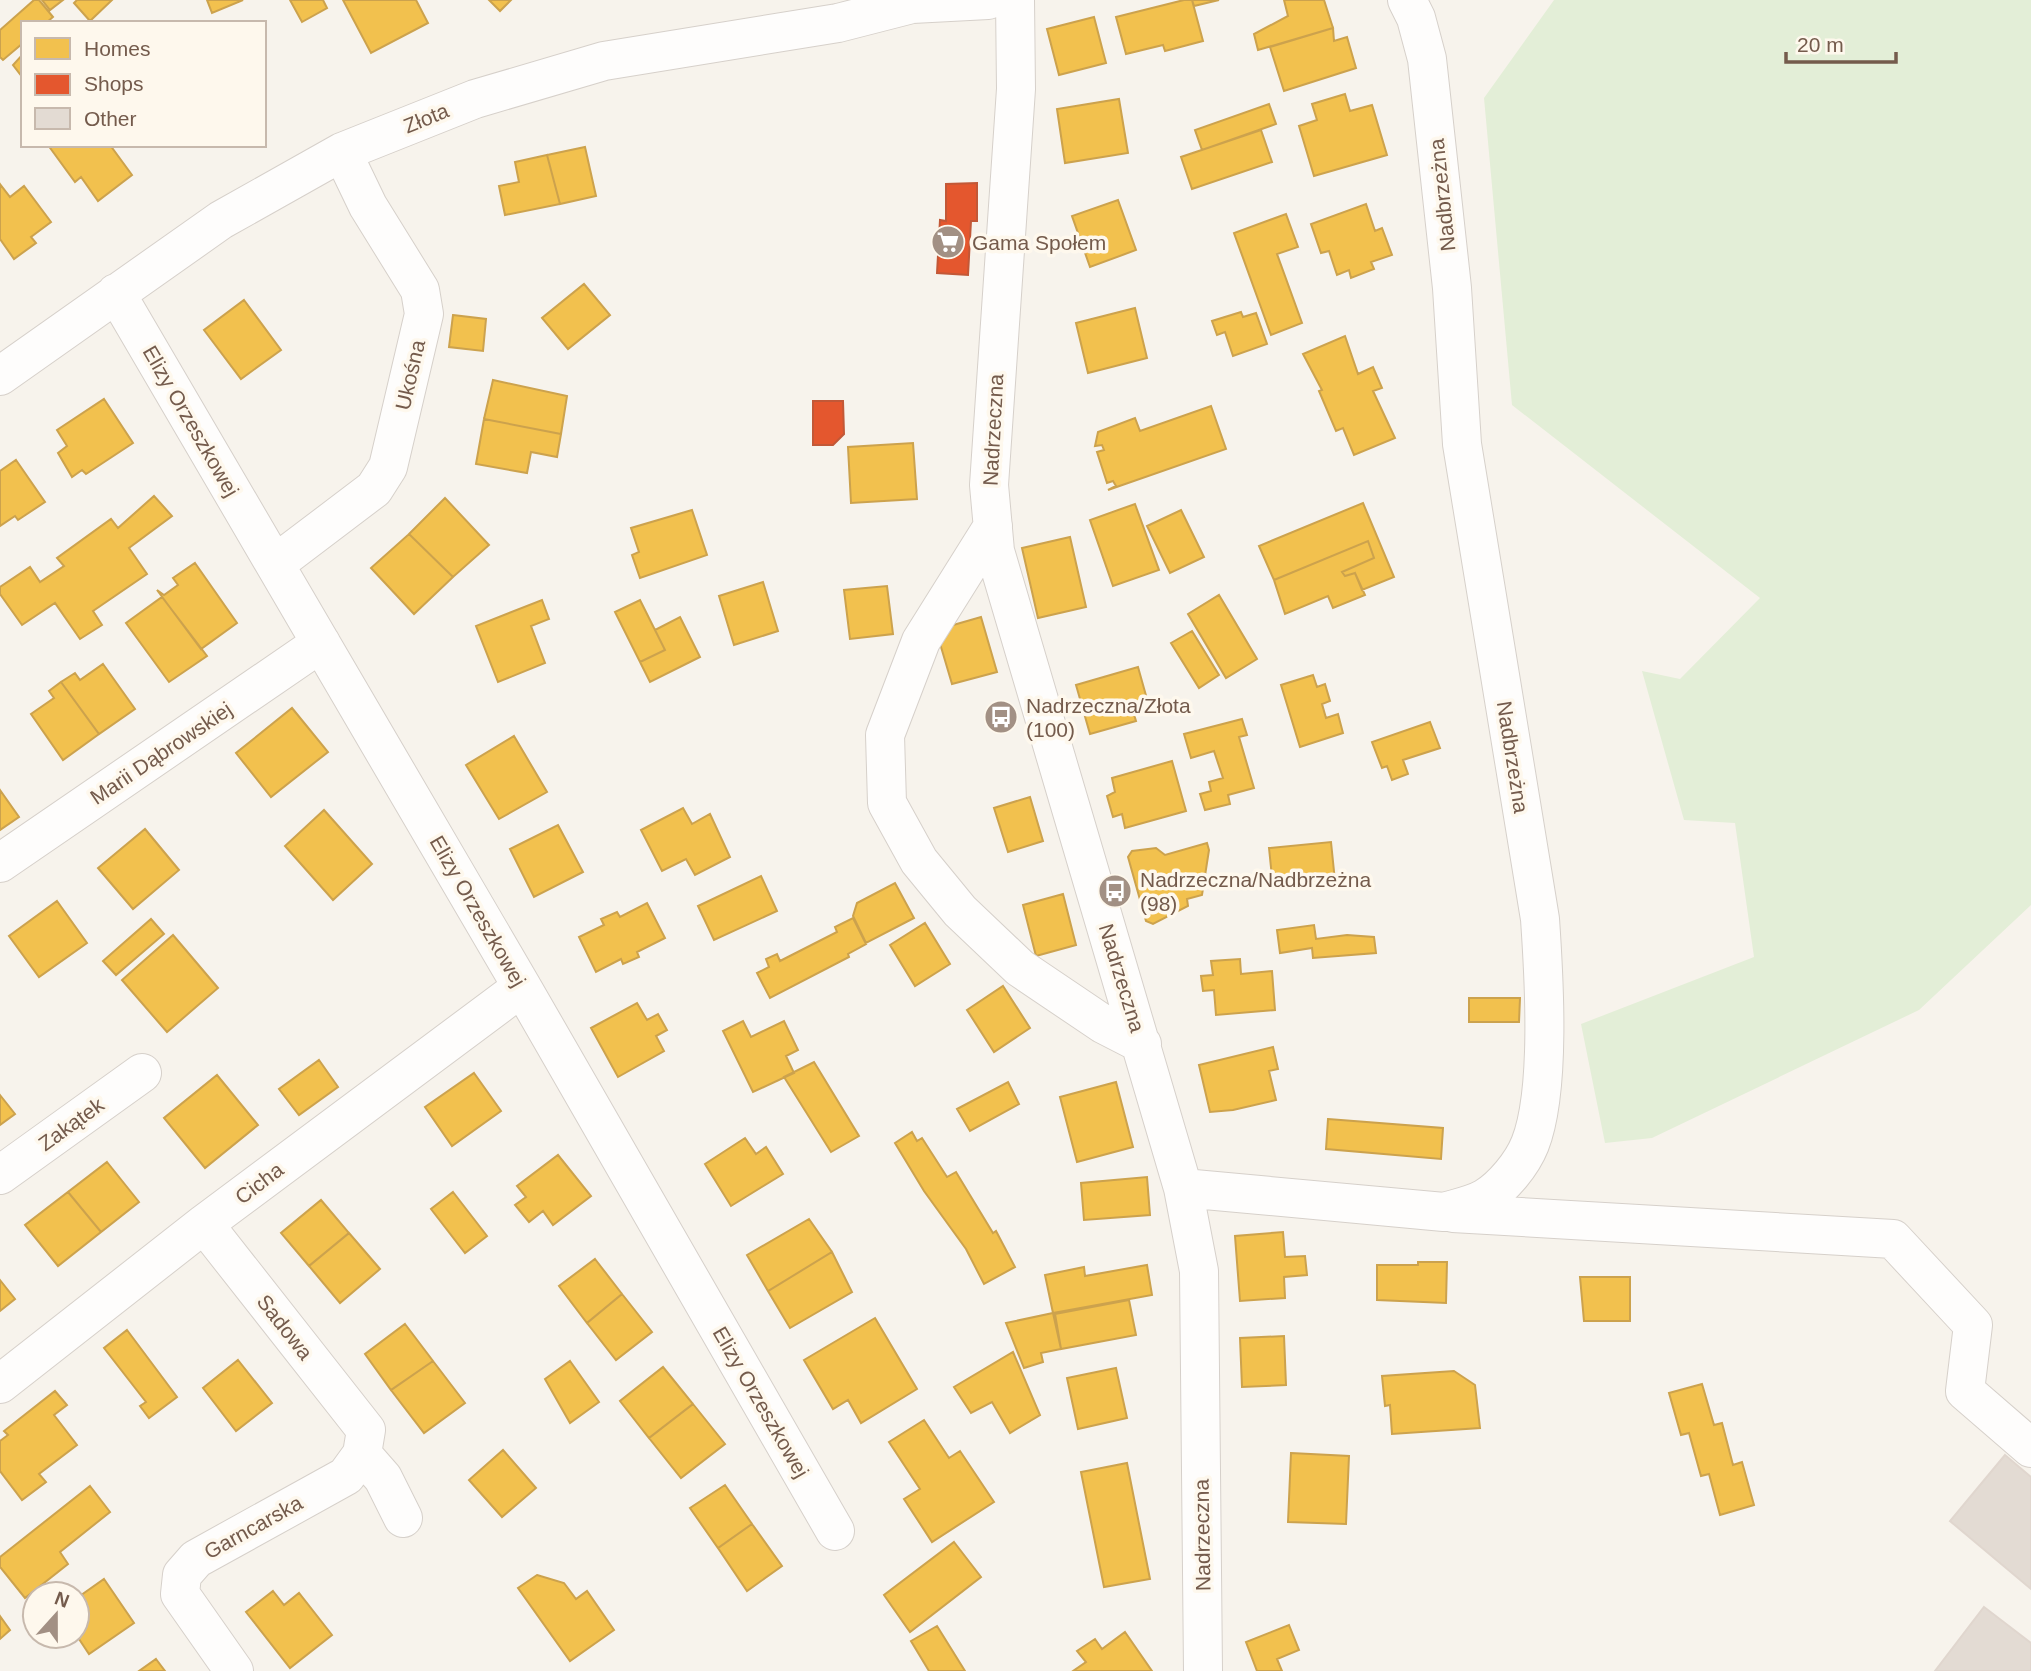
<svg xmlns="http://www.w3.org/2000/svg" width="2031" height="1671" font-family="Arial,sans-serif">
  <rect width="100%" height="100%" fill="#f7f3ec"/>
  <path fill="#e3eed7" d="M1554,0H2031V905L1919,1010L1652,1138L1605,1143L1581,1024L1754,957L1735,823L1684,820L1642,671L1680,679L1760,598L1512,405L1484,98Z"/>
  <path fill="#f2c14e" stroke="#cca24d" stroke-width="2" d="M34,0H39L53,17L46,23H23V43L3,60L0,57V30Z
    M42,0H63L50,10Z
    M77,0H112L90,21L74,3Z
    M207,0H243L212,13Z
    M290,0H323L327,8L302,22Z
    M343,0H416L428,23L371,53Z
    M489,0H511L500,11Z
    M1184,0H1192L1203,41L1165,51L1163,45L1126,54L1116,17Z
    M1192,0H1219L1194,6Z
    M1284,0H1324L1333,28L1258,50L1254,34L1288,16Z
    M1094,17L1106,63L1059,75L1047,29Z
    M1333,28L1334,41L1347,37L1356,68L1284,91L1270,47Z
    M23,54V78L13,65Z
    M1345,94L1350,111L1372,105L1387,155L1314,176L1299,126L1317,120L1312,104Z
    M1119,99L1128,153L1065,163L1057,109Z
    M1269,104L1276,124L1202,150L1195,130Z
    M1261,130L1272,162L1192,189L1181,157Z
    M48,145H110L132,175L98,201L81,177L75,182Z
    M585,147L596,196L560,204L547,155Z
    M547,155L560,204L505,215L499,186L519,182L515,162Z
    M0,184L10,197L24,186L51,222L31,237L36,243L14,259L0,239Z
    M1118,200L1136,250L1090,267L1072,216Z
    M1366,204L1375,231L1382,228L1392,255L1371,262L1374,269L1351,278L1349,270L1337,275L1329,251L1321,253L1311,224Z
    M1286,214L1298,247L1277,254L1302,323L1271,335L1234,233Z
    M584,284L610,315L568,349L542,318Z
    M244,300L281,350L241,379L204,330Z
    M1135,308L1147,358L1088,373L1076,323Z
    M1241,312L1243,317L1256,313L1267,344L1233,356L1225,332L1217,335L1212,321Z
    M453,315L486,319L483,351L449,347Z
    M1345,336L1358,374L1373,367L1382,388L1373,391L1395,438L1354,455L1343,428L1336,431L1319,391L1322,390L1303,354Z
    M493,380L567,396L561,434L484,419Z
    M104,399L133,443L86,474L82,470L72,477L58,453L67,446L57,430Z
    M1211,406L1226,449L1108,490L1116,486L1113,481L1107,483L1097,452L1104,450L1102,445L1095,446L1098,432L1135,418L1140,431Z
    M484,419L561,434L557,457L531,452L527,473L476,464Z
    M913,443L917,499L851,503L848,447Z
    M16,460L45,502L18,520L15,516L0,526V471Z
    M154,496L172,516L129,548L147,574L93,611L102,625L80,639L55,603L22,625L0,594V587L30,567L40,582L64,566L57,558L111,519L118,528Z
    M445,498L489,545L453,577L409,534Z
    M1363,503L1394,577L1362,590L1355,573L1345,576L1342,572L1374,558L1368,541L1274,580L1259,546Z
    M1135,504L1159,570L1113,586L1090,520Z
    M692,510L707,555L640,578L632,555L639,552L631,528Z
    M1181,510L1204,557L1170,573L1147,526Z
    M409,534L453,577L414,614L371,568Z
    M1070,537L1086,607L1038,618L1022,548Z
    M1368,541L1374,558L1342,572L1345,576L1355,573L1365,595L1333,608L1328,596L1285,614L1274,580Z
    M195,563L237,623L201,649L157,590L164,595L178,585L173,578Z
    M763,582L778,631L734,645L719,596Z
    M887,586L893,634L850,639L844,590Z
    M1219,595L1257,659L1226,678L1188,614Z
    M162,597L207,656L169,682L126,623Z
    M542,600L549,619L531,626L545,663L498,682L476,626Z
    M640,600L665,650L640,662L615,612Z
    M680,617L700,657L650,682L640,662L665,650L655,630Z
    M981,617L997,672L952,684L936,630Z
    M1192,631L1219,675L1199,688L1171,643Z
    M103,664L135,709L99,734L61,682L75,673L80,680Z
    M1138,667L1147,699L1131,704L1136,721L1090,734L1076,685Z
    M1313,675L1317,687L1325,684L1330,701L1322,704L1326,718L1338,714L1343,733L1300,747L1281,685Z
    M61,682L99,734L63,760L31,714L54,698L49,691Z
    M292,708L328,752L271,797L236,753Z
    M1242,719L1247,735L1239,737L1254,788L1228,795L1230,804L1205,810L1200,794L1211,791L1209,782L1223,778L1214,751L1191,758L1184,734Z
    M1430,722L1440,748L1403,760L1408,774L1392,780L1387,766L1382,768L1372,742Z
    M514,736L547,792L499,819L466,765Z
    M1172,761L1186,811L1125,828L1122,814L1113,817L1107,796L1115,792L1112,778Z
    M0,790L19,817L0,830Z
    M1030,797L1043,841L1008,852L994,808Z
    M683,808L692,824L710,814L730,857L695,875L686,859L662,871L641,830Z
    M324,810L372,864L333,900L285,846Z
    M558,825L583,872L534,897L510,849Z
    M145,829L179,870L133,909L98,868Z
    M1331,842L1335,881L1273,887L1269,848Z
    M1207,843L1209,850L1202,895L1187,899L1188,906L1153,924L1146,921L1128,857L1132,851L1156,848L1165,855Z
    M761,876L777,911L714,940L698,906Z
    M895,883L914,918L866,943L853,916L857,903Z
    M1063,894L1076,945L1036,956L1023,905Z
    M57,901L87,943L39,977L9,936Z
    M647,903L665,938L637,952L639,957L623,964L621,959L596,972L579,937L604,925L601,919L617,912L620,917Z
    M853,918L866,944L848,954L849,957L770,998L757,973L769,967L766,959L777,954L780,961L837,932L835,927Z
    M151,919L164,934L116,975L103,961Z
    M925,923L950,964L915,986L890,945Z
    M1314,925L1316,939L1347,935L1374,937L1376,953L1313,958L1312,948L1280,953L1277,930Z
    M173,935L218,988L167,1032L122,980Z
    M1240,959L1241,974L1272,971L1275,1010L1216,1015L1214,990L1203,991L1201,976L1213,975L1211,961Z
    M1003,986L1030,1028L994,1052L967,1010Z
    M1469,998H1520L1519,1022H1469Z
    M637,1003L647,1020L658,1014L667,1030L656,1036L664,1051L618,1077L591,1028Z
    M743,1021L751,1037L784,1021L798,1050L786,1056L794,1073L753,1092L723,1031Z
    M1273,1047L1278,1069L1269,1071L1276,1100L1233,1110L1210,1112L1199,1065Z
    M319,1060L338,1087L299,1115L279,1089Z
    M814,1062L859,1136L831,1152L784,1077Z
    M474,1073L501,1111L452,1146L425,1107Z
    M217,1075L258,1125L205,1168L164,1118Z
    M1008,1082L1019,1104L970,1131L957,1109Z
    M1116,1082L1133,1147L1077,1162L1060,1097Z
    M0,1095L15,1114L0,1125Z
    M1328,1119L1443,1128L1441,1159L1326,1149Z
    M912,1132L917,1141L922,1138L947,1177L956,1172L993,1233L996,1231L1015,1267L984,1284L966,1249L924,1191L895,1143Z
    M745,1138L756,1154L766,1147L783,1174L731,1206L705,1164Z
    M558,1155L591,1196L553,1225L543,1211L529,1222L515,1205L526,1197L517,1186Z
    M107,1162L139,1202L101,1232L68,1192Z
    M1147,1177L1150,1215L1084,1220L1081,1183Z
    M68,1192L101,1232L58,1266L25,1225Z
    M453,1192L487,1236L465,1253L431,1209Z
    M321,1200L349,1233L309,1266L281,1233Z
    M809,1219L832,1252L768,1291L747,1255Z
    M1283,1232L1285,1257L1305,1256L1307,1275L1284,1277L1285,1298L1240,1301L1235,1236Z
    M349,1233L380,1269L340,1303L309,1266Z
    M832,1252L852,1292L790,1328L768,1291Z
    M595,1259L622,1294L587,1323L559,1286Z
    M1418,1262H1447L1446,1303L1377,1300V1265H1418Z
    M1147,1265L1152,1295L1053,1313L1045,1275L1084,1267L1085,1276Z
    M1580,1277H1630V1321H1584Z
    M0,1280L15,1299L0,1311Z
    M622,1294L652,1332L616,1360L587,1323Z
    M1129,1300L1136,1335L1061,1349L1055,1314Z
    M1053,1313L1061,1349L1041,1353L1043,1362L1024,1368L1006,1323Z
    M875,1318L917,1389L861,1423L848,1400L833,1409L804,1360Z
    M405,1324L433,1361L391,1390L365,1354Z
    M127,1330L177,1397L149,1418L140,1406L146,1402L104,1348Z
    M1284,1336L1286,1385L1242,1387L1240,1338Z
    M1013,1352L1040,1415L1010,1433L992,1402L971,1413L954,1387Z
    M238,1360L272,1403L236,1431L203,1388Z
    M433,1361L465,1403L424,1433L391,1390Z
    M570,1361L599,1402L570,1423L545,1379Z
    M663,1367L693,1404L649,1438L620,1401Z
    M1116,1368L1127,1418L1078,1429L1067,1378Z
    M1454,1371L1475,1385L1480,1428L1392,1434L1390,1405L1385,1406L1382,1376Z
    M1702,1384L1714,1425L1722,1423L1733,1465L1742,1462L1754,1505L1720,1515L1709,1474L1701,1476L1689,1433L1681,1435L1669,1393Z
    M55,1391L67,1405L54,1415L77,1445L39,1474L46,1482L22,1500L0,1471V1441L8,1435L4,1431Z
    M693,1404L725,1444L681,1478L649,1438Z
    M924,1420L949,1458L960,1451L994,1502L932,1542L904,1499L920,1489L889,1442Z
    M503,1450L536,1488L502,1517L469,1480Z
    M1291,1453L1349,1456L1346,1524L1288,1522Z
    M1127,1463L1150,1579L1104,1587L1081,1472Z
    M725,1485L752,1524L718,1548L690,1508Z
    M90,1486L110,1512L60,1552L68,1564L25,1598L0,1567V1557Z
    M752,1524L782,1566L747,1591L718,1548Z
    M954,1542L981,1577L910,1632L884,1595Z
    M537,1575L564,1583L576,1599L587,1591L614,1630L570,1661L518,1588Z
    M104,1579L134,1623L89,1654L77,1636V1598Z
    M273,1591L284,1605L299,1593L332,1635L290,1668L246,1612Z
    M0,1616L10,1630L0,1639Z
    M1289,1625L1299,1650L1277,1659L1282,1671H1257L1246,1642Z
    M937,1626L965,1671H929L911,1641Z
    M1125,1632L1152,1671H1073L1086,1662L1077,1651L1095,1639L1102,1649Z
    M156,1659L165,1671H139Z"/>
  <path fill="#e4572e" stroke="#c25837" stroke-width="2" d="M977,183V221H971L968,275L937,273L940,220L946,221V184Z
    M813,401H843L844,434L833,445H813Z"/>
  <path fill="#e3dbd3" stroke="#e0d6ce" stroke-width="2" d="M2005,1455L2031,1477V1589L1950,1521Z
    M1984,1607L2031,1643V1671H1935Z"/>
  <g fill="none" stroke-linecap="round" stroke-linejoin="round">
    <defs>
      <path id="minor" d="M909,0L912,4L988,0
        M1015,0L1016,89L989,485L995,551L1183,1188L1199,1271L1203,1671
        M116,293L522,987L835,1531
        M0,376L221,220L342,152L475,99L604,61L838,23L912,4
        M993,526L921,641L885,735L887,803L919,861L960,911L1020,968L1103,1024L1142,1044
        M275,564L374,489L388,467L424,314L420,290L368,206L342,152
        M0,863L321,643
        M0,1175L142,1073
        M1183,1188L1444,1212C1457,1208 1473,1205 1485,1198C1503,1187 1522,1164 1530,1144C1551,1091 1544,977 1540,919L1462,444L1452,288L1427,59L1416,18L1407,0
        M1453,1213L1893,1239L1973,1325L1965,1391L2031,1448
        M204,1224L366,1430L362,1454L346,1476L196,1559L182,1575L180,1594L234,1671
        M0,1384L204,1224L522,987
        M362,1454L383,1478L403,1518"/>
    </defs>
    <use href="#minor" stroke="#d6d0ca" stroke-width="40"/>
    <use href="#minor" stroke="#fefdfc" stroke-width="38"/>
  </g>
  <defs>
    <symbol id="supermarket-disc" viewBox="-11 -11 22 22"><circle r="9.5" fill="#a29084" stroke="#fef8ed"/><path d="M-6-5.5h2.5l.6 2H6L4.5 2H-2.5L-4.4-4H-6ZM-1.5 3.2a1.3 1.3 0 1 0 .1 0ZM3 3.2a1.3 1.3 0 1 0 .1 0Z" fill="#fff"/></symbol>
    <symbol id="bus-disc" viewBox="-11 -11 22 22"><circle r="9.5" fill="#a29084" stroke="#fef8ed"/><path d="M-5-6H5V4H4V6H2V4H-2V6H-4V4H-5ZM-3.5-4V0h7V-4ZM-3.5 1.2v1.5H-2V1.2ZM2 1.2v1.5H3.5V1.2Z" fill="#fff"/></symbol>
  </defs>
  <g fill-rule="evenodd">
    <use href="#supermarket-disc" x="929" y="223" width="38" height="38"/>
    <use href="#bus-disc" x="982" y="698" width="38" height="38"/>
    <use href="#bus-disc" x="1096" y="872" width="38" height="38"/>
  </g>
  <g text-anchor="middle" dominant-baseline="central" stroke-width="7" stroke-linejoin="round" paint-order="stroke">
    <g font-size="21" fill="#745b4c" stroke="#fef8ed">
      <text transform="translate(426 118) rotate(-22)">Złota</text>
      <text transform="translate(1442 195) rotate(-96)">Nadbrzeżna</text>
      <text transform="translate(410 375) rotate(-77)">Ukośna</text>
      <text transform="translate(191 421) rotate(60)">Elizy Orzeszkowej</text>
      <text transform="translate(993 430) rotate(-87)">Nadrzeczna</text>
      <text transform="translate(161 753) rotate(-34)">Marii Dąbrowskiej</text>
      <text transform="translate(1513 757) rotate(81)">Nadbrzeżna</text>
      <text transform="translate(478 911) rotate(60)">Elizy Orzeszkowej</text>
      <text transform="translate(1122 978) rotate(73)">Nadrzeczna</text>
      <text transform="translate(71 1124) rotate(-36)">Zakątek</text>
      <text transform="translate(259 1183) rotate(-37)">Cicha</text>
      <text transform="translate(285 1327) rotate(52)">Sadowa</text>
      <text transform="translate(761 1402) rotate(60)">Elizy Orzeszkowej</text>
      <text transform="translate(253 1527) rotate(-29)">Garncarska</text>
      <text transform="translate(1202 1535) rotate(-91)">Nadrzeczna</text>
    </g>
    <g font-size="21" fill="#745b4c" stroke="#fef8ed" text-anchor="start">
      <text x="972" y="242">Gama Społem</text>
      <text x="1026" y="705">Nadrzeczna/Złota<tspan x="1026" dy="24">(100)</tspan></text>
      <text x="1140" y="879">Nadrzeczna/Nadbrzeżna<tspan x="1140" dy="24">(98)</tspan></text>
    </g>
  </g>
  <rect x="21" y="21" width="245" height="126" fill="#fef8ed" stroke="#c7b9ad" stroke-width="2"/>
  <rect x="35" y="38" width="35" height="21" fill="#f2c14e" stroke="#c7b9ad" stroke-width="2"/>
  <text x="84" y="56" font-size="21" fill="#745b4c">Homes</text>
  <rect x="35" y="74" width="35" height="21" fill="#e4572e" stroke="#c7b9ad" stroke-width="2"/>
  <text x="84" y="91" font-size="21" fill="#745b4c">Shops</text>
  <rect x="35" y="108" width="35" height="21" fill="#e3dbd3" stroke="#c7b9ad" stroke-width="2"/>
  <text x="84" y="126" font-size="21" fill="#745b4c">Other</text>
  <g transform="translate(56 1615) rotate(21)"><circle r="33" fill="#fef8ed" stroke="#c7b9ad" stroke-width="2"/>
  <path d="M0-5L12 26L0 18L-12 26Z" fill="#a29084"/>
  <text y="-10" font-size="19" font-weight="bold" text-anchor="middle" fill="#745b4c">N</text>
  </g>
  <path d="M1786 52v10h110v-10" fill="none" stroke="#745b4c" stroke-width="3.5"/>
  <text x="1797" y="52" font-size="21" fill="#745b4c" stroke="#fef8ed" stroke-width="5" paint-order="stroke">20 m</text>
</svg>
